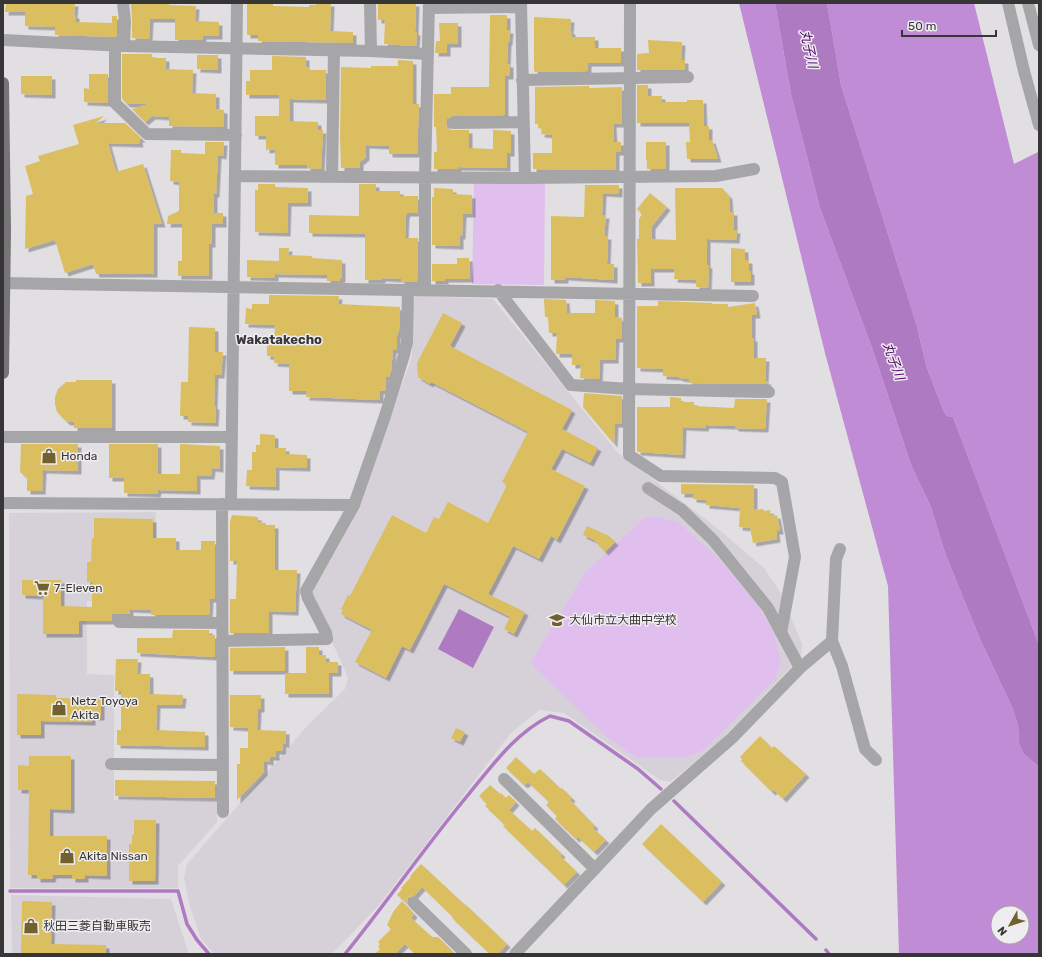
<svg xmlns="http://www.w3.org/2000/svg" width="1042" height="957" font-family="Rubik,'Noto Sans JP',sans-serif">
  <defs>
    <filter id="shadow"><feDropShadow dx="3.5" dy="3.5" stdDeviation="0" flood-color="#0004"/></filter>
  </defs>
  <rect width="100%" height="100%" fill="#e2dfe2"/>
  <path fill="#d6d1d9" d="M417,296L493,299L618,453L716,527L764,568L781,593L802,644L801,657L711,750L670,782L660,780L564,713L539,710L511,733L379,905L332,954H214L201,939L189,903L184,878L187,864L308,725L345,689L348,678L312,596L314,588L351,524L412,357V300Z
    M156,512V587L114,601H87V674L114,675V800L217,801V822L178,866V888H10L9,513Z
    M11,895L171,899L189,954H12Z"/>
  <path fill="#e0bfee" d="M474,183L545,184L544,285L472,284Z
    M657,517L678,522L717,557L756,603L774,633L781,662L775,679L704,750L687,757H636L608,738L536,669L531,662L585,573L644,518Z"/>
  <path fill="#c18cd6" fill-rule="evenodd" d="M739,3H775L791,94L820,208L872,348L911,465L931,507L945,553L980,639L1012,707L1018,725L1019,743L1023,753L1039,767V954H899L888,586L825,353ZM998,913H1022V937H998Z
    M827,3H974L1014,164L1038,152L1039,157V645L953,417L947,416L944,412L927,368L916,323L841,85Z"/>
  <path fill="#ae7ac2" d="M775,3H827L841,85L916,323L927,368L944,412L947,416L953,417L1039,645V767L1023,753L1019,743L1018,725L1012,707L980,639L945,553L931,507L911,465L872,348L820,208L791,94Z
    M459,609L494,627L473,668L438,649Z"/>
  <g fill="none" stroke-linecap="round" stroke-linejoin="round">
    <path stroke="#ae7ac2" stroke-width="3.5" d="M674,801L816,939
      M10,891H178L187,924L197,940L209,954
      M826,950L829,954
      M345,954C387,902 425,847 468,795C492,766 515,733 550,716L569,721L638,769L661,789"/>
  </g>
  <path fill="#dabe60" filter="url(#shadow)" d="M6,3H75L74,15H76V22L112,23V16H117V37L55,35V27L25,26V12H5Z
    M131,3H169V5L196,6L195,21L219,22V36H203V40H175V19H150L149,39L132,38V20Z
    M247,3H273V6L309,7V5H316V3H331L330,31L353,32V43L258,41V35H247Z
    M378,3L402,4V3H416L415,32H417L416,46L384,44L385,20H378Z
    M490,15H507V30H510L509,42H508L507,64H510V76H505V115L453,116L447,119L446,123L447,127L450,130H469V148L493,149V130L511,131V153H507V168L458,167V169H434V152H437L436,127H434V94H451V87H489Z
    M534,17L571,19L570,31H572V37H595V48H621V63H588V71L535,72L534,70Z
    M439,23H458V44H447V53H435L436,41H440Z
    M648,40L682,42L681,60H685V70H637V54L649,53Z
    M122,54H152V58H166V69L193,70L192,93L216,94V109L224,110V127L169,126V117L152,116L145,122L132,109L149,104H127L122,99Z
    M197,55H218V70L197,69Z
    M272,56L306,57V67H309V70H326V100L290,99V121L318,122V130H323L321,169L307,168V165H275V149L266,150V136H255V116H279V95H246V81H250V70H272Z
    M398,60L413,61V104H419L417,154H389V146L366,145V157L360,162V168H341L340,137L341,67L371,68V66H398Z
    M89,74H108V103L84,102V88L89,89Z
    M21,76H52V95L21,94Z
    M637,85H648V96H662V102H687V100H703L704,126H709V140H712L718,159H687L686,142H690L689,123H637Z
    M589,86V88L622,87V124H613L614,142H621V152H616V170L533,169V153H552V135L541,134L542,129L538,128V124H535V87Z
    M104,116L96,123H125L142,139H139L140,144L108,143L116,172L143,164L162,224H154V274H96L93,264L65,273L55,240L25,249L26,196L33,194L25,166L40,161L38,156L79,144L73,125Z
    M205,142H224L223,156L218,155L216,194H214V213H223V224H212V244H209V276H178V261H182V224H167L168,216L179,211V182L170,181L171,150H181V153L205,154Z
    M646,142H666V169H647V160L646,161Z
    M258,184H275V187L308,188V203H288L287,233L255,232V190H258Z
    M359,184H376V191H400V196H418V213H407L406,215L405,238H418L417,282H401V279L382,278V280H365V234L309,233V215L359,216Z
    M585,185H619V194L603,193L602,215H606L604,236H608L607,264H614V280L565,277V280H551V216L584,217Z
    M434,188L453,189V194L472,195V214H463L462,236H460V246L432,245V197H434Z
    M675,188H722L729,196L730,212H734V230H737L736,240L707,239V265H709L708,288L696,287V280L674,279L675,269H651V283H638L637,239H639V219L642,214L637,209L650,193L667,207L652,226V239L676,240Z
    M279,248H289L288,255L312,256V258L342,260V279H340V281H327V275L275,274V278L247,277V260L279,261Z
    M731,248L745,249V260H749V271H751V282H731Z
    M457,258H469L470,279H445V281H432V264H457Z
    M269,295L339,296L338,304L400,307V327L397,336V350H393L391,371L389,377H386L385,391H380V400L306,397L307,391H289V364L274,363L275,357L267,356V345H274L275,325L245,324L246,308L252,309V304H269Z
    M544,299L566,300L567,313H595V300L615,301V317L622,318V339H616L615,360H600L599,379L580,378L581,365H572V354H556L557,333H549L548,317H545Z
    M658,301L712,303V304H728V307L755,303L757,315H752V338H754V358H766L765,381H768L767,384L689,383V379L679,378V377L663,376V369L637,368V306H658Z
    M443,313L462,323L450,346L572,410L562,429L598,448L590,463L562,449L551,469L585,486L557,540L551,536L539,559L513,546L488,594L525,612L514,634L504,629L510,617L444,584L410,650L402,646L386,678L355,662L372,630L341,614L343,610L341,609L348,595L350,596L392,515L426,533L434,517L439,519L448,502L488,523L507,485L502,482L528,432L431,382L430,384L418,377L417,363Z
    M189,327L215,328V352H223L221,375H215L214,406H216L215,423L188,422V416H180L181,382H188Z
    M76,380H112V428H74V422H67L57,412L55,404V397L58,389L66,382H76Z
    M584,393L622,396V424H615L614,444L583,407Z
    M670,397L681,398V402H694V406L734,408L735,399H767L765,429L735,428V426L706,425L705,428L683,427L682,455L638,452L637,451V407H670Z
    M260,434L275,435V448H286V454L307,455V468L276,467V487L246,486L247,470H252V452H256V445H260Z
    M21,444H78V471L43,470L42,491H27V478L20,472Z
    M109,444H158V474H180V444L220,446V469L212,468L211,476H197V491L158,490L157,494L124,493V478H109Z
    M681,484L754,485V510L763,509L764,511L770,510L771,516L777,515L780,531H776L777,539L753,543L750,528L739,527L740,508L706,505V500L693,499V494H681Z
    M232,515L258,517V522L266,523V525H275V570H297L295,612L269,611V633H230V599H236L237,561H230V522Z
    M94,518L153,519V538H176V550H201V541H215V599H210L209,615H151L152,610L130,609V614H112V621H79V634H43V596L22,595V580H61V606L92,607V582H87V562H91L92,538L94,539Z
    M587,526L609,536L615,542L605,552L594,540L583,535Z
    M173,630H209V635H215V657L137,653V638H172Z
    M285,647V671H230V648Z
    M306,647H319V655H326V662H338V673H329V694H285V673H306Z
    M116,659H138L137,674H150V694L183,695L182,705H157L156,730L205,732V747L117,745V730H121V691H115Z
    M17,694L56,695V698L101,699V717H92V722L41,721V735H17Z
    M230,695H261V709H258L257,730L286,731V744H283L282,751H276V757H270V762L264,761V772L237,800V764H240V748H248V728L230,727Z
    M456,728L465,732L460,742L451,738Z
    M760,736L772,748L774,746L806,774L783,799L774,790L772,792L741,761L742,759L740,757Z
    M29,756H71V810L50,809V836H107V876L85,875V879H72V875H53L52,879H37V875H28L29,790H18V765L29,766Z
    M516,757L534,774L540,769L561,789L562,788L572,798L570,800L595,826L593,828L606,840L594,852L578,837L576,839L555,819L557,816L546,805L549,802L528,782L524,785L506,768Z
    M115,780L215,781V798L115,796Z
    M490,785L500,794L501,793L506,798L509,795L516,802L509,810L532,831L535,828L562,854L560,856L577,872L564,885L503,826L505,825L485,806L487,804L479,796Z
    M134,820H156L155,881H129V844H132V835H134Z
    M661,824L722,882L703,902L642,844Z
    M421,864L465,905V904L507,944L498,954H490L452,918L453,917L422,887L414,896L408,898L407,903L397,895L402,889L401,888L411,877L410,876Z
    M22,901L52,902L51,944L106,945V954H21Z
    M402,901L414,914L411,918L432,937H438L455,954H415L405,944L395,954H375L380,949L378,947L380,944L378,942L391,929L387,925L393,912Z"/>
  <g fill="none" stroke-linecap="round" stroke-linejoin="round">
    <path stroke="#a6a5a7" stroke-width="12" d="M123,3L125,21L124,46
      M370,3L371,51
      M521,3L525,178
      M630,3L629,455L661,476L775,478L782,482L795,557L781,633
      M1008,3L1024,71L1039,125
      M1028,3L1039,45
      M429,8L521,7
      M3,40L124,46L371,51L428,54
      M115,45V103L147,134L236,135
      M522,80L688,77
      M453,123L523,122
      M235,176L525,178L716,176L754,169
      M332,176L334,50
      M5,283C254,288 503,290 753,296
      M425,290V177L429,3
      M498,290L571,385L629,389L769,392
      M3,437H232
      M648,488L682,510L713,540L768,608L800,668
      M3,503L354,505
      M222,504L223,812
      M231,504L237,3
      M119,622L222,623
      M222,641L327,639L326,633L308,598L306,591L354,505L385,416L404,355L407,342L408,289
      M832,641L842,666L865,749L876,760
      M111,764L222,765
      M504,779L595,869
      M414,903L466,954
      M515,954L651,809L732,738L800,668L832,641L836,559L840,549"/>
    <path stroke="#767476" stroke-width="12" d="M3,83L5,231L3,373"/>
  </g>
  <defs>
    <symbol id="shop-bare" viewBox="-9 -9 18 18"><path d="M-5-2.5h2.3a2.7 3.5 0 0 1 5.4 0H5L5.5 6h-11ZM-1.5-2.5h3a1.5 2.3 0 0 0-3 0Z" fill="#71612f" stroke="#efedf0" stroke-width="2.5" paint-order="stroke"/></symbol>
    <symbol id="supermarket-bare" viewBox="-9 -9 18 18"><path d="M-6-5.5h2.5l.6 2H6L4.5 2H-2.5L-4.4-4H-6ZM-1.5 3.2a1.3 1.3 0 1 0 .1 0ZM3 3.2a1.3 1.3 0 1 0 .1 0Z" fill="#71612f" stroke="#efedf0" stroke-width="2.5" paint-order="stroke"/></symbol>
    <symbol id="school-bare" viewBox="-9 -9 18 18"><path d="M0-5L7-2L0 1L-7-2ZM-4 1L0 2.5L4 1V4Q0 6-4 4Z" fill="#71612f" stroke="#efedf0" stroke-width="2.5" paint-order="stroke"/></symbol>
  </defs>
  <g fill-rule="evenodd">
    <use href="#shop-bare" x="38" y="445" width="22" height="22"/>
    <use href="#supermarket-bare" x="31" y="577" width="22" height="22"/>
    <use href="#school-bare" x="546" y="609" width="22" height="22"/>
    <use href="#shop-bare" x="48" y="697" width="22" height="22"/>
    <use href="#shop-bare" x="56" y="845" width="22" height="22"/>
    <use href="#shop-bare" x="20" y="915" width="22" height="22"/>
  </g>
  <g text-anchor="middle" dominant-baseline="central" stroke-width="3" stroke-linejoin="round" paint-order="stroke">
    <g font-size="12" fill="#363637" stroke="#efedf0" text-anchor="start">
      <text x="61" y="456">Honda</text>
      <text x="54" y="588">7-Eleven</text>
      <text x="569" y="620">大仙市立大曲中学校</text>
      <text x="71" y="701">Netz Toyoya<tspan x="71" dy="14">Akita</tspan></text>
      <text x="79" y="856">Akita Nissan</text>
      <text x="43" y="926">秋田三菱自動車販売</text>
    </g>
    <g font-size="13" font-style="italic" fill="#4e0663" stroke="#efedf0">
      <text transform="translate(809 49) rotate(77)">丸子川</text>
      <text transform="translate(894 361) rotate(70)">丸子川</text>
    </g>
    <g font-size="13" font-weight="bold" fill="#39373a" stroke="#efedf0">
      <text x="279" y="339">Wakatakecho</text>
    </g>
  </g>
  <rect width="1042" height="957" fill="none" stroke="#363637" stroke-width="8"/>
  <g transform="translate(1010 925) rotate(231)"><circle r="19" fill="#efedf0" stroke="#a5a4a6"/>
  <path d="M0-3L7 15L0 10L-7 15Z" fill="#71612f"/>
  <text y="-6" font-size="11" font-weight="bold" text-anchor="middle" fill="#363637">N</text>
  </g>
  <path d="M902 30v6h94v-6" fill="none" stroke="#363637" stroke-width="2"/>
  <text x="908" y="30" font-size="12" fill="#363637" stroke="#efedf0" stroke-width="3" paint-order="stroke">50 m</text>
</svg>
